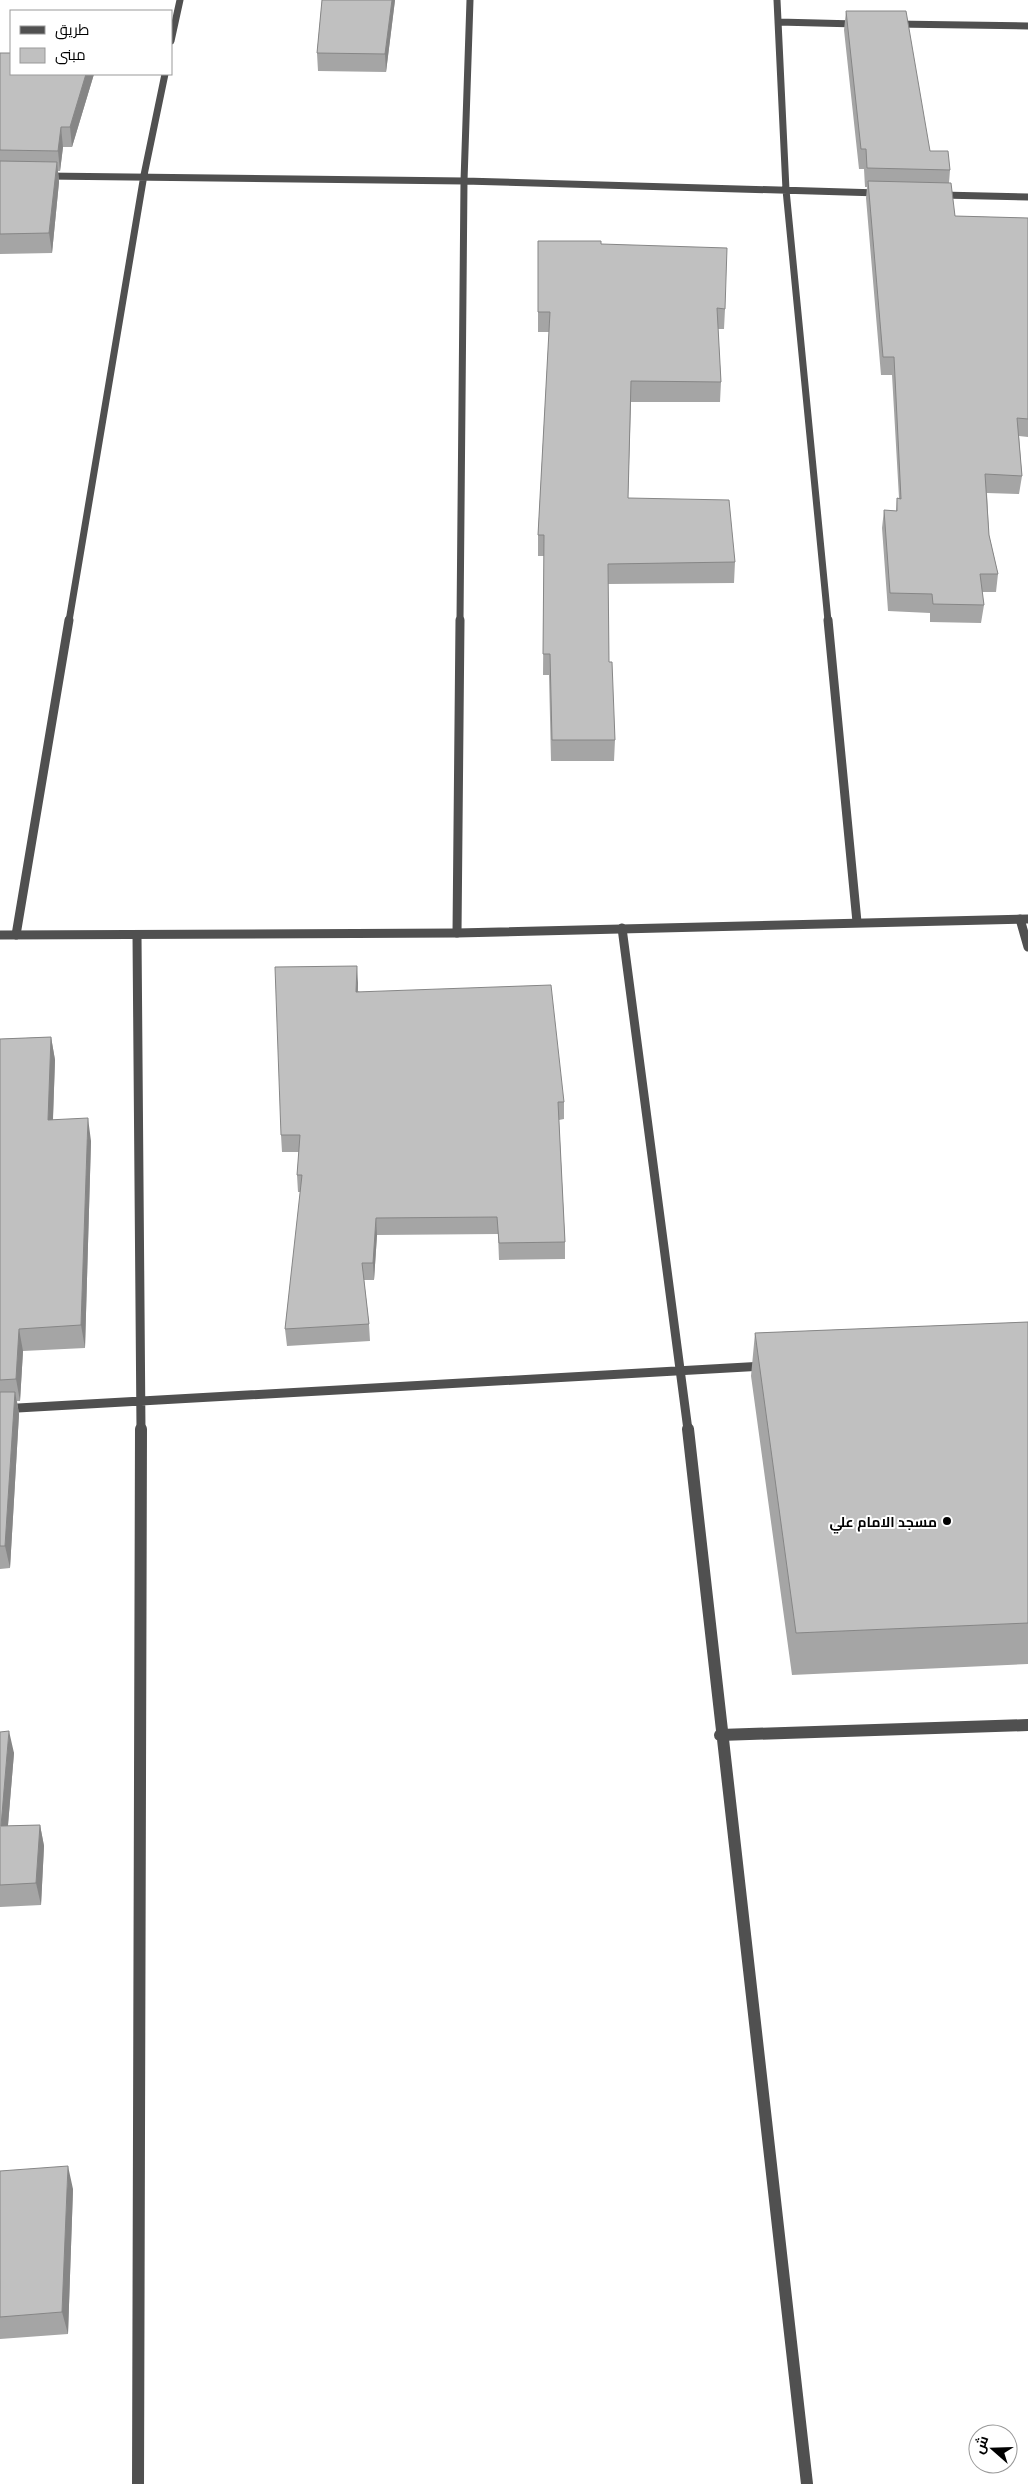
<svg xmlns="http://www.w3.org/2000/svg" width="1028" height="2484" font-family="'Golos Text',Cairo,sans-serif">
  <rect width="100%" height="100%" fill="#fff"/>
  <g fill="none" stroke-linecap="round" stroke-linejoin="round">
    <path stroke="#505050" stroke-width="7" d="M777,0L786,190L828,621
      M778,22L857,24
      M894,24L1028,26
      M171,41L180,0
      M46,176L464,181L879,193
      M941,195L1028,197
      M69,621L144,175L165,74
      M460,621L464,181L470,0"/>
    <path stroke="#505050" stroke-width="9" d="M828,620L857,922
      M1020,919L1028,947
      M622,928L688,1430
      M457,933L460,620
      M16,935L69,620
      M137,935L141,1430
      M0,1409L765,1366"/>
    <path stroke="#505050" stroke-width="12" d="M688,1429L807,2484
      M720,1735L1028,1725
      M138,2484L141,1429"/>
    <path stroke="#505050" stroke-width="9" d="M0,935L457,933L1028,919"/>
  </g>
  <path fill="#a5a5a5" d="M322,0H395L386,72L318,71L317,53Z
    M846,11L930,151L950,170L949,183L955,216L1028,218V437L1019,436L1022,476L1019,494L987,493L989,535L998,574L996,592H982L984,605L981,623L930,622V613L888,611L882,528L884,510L896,511L897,498H899L892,375H881L866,198L867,187H865L864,169H859L844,30Z
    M0,53L11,74H94L72,147H63L60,171H58L59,182L52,253L0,254Z
    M538,241L601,244L725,309L724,329H718L721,382L720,402H631L628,498L735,562L734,583L608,584L609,662L615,740L614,761H551L549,675H543L544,556H538V535L549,332H538Z
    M358,983V991L564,1102V1119L559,1120L565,1242V1259L499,1260L498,1234L377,1235L374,1280H364L369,1324L370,1341L287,1346L285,1329L301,1192H298L297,1175L299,1152H282L281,1135Z
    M51,1037L55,1060L53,1120L91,1141L85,1348L23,1351L20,1401H17L19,1414L10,1568L0,1569V1039Z
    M1028,1322V1664L792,1675L751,1376L755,1333Z
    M0,1732L14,1753L8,1826L40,1825L44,1846L41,1905L0,1907Z
    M0,2171L73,2189L68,2334L0,2339Z"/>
  <path fill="#868686" d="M392,0H395L386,72L385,54Z
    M86,74H94L72,147L70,127Z
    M61,127L63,147L60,171L58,151Z
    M57,162L59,182L52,253L49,233Z
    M357,966L358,983L357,1009L356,992Z
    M51,1037L55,1060L52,1143L48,1120Z
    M88,1118L91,1141L85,1348L81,1325Z
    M376,1218L377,1235L374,1280L373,1263Z
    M19,1329L23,1351L20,1401L16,1379Z
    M15,1392L19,1414L10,1568L5,1546Z
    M9,1731L14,1753L6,1848L1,1826Z
    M40,1825L44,1846L41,1905L36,1883Z
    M68,2166L73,2189L68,2334L62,2312Z"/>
  <path fill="#c0c0c0" stroke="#868686" d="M322,0H392L385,54L317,53Z
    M846,11H906L930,151H948L950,170L867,168L866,149H861Z
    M0,53H11V74H86L70,127H61L58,151L0,150Z
    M0,161L57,162L49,233L0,234Z
    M868,181L951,183L955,216L1028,218V419L1017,418L1022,476L985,474L989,535L998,574H980L984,605L933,604L932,594L890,593L884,510L897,511V498L901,499L894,357H883Z
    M538,241H601V244L727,248L725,309L717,308L721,382L631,381L628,498L729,500L735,562L608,564L609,662H612L615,740H552L550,654H543L544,535H538L550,312H538Z
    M357,966L356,992L551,985L564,1102H558L565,1242L499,1243L497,1217L376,1218L373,1263H362L369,1324L285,1329L302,1175H297L300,1135H281L275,967Z
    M51,1037L48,1120L88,1118L81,1325L19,1329L16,1379L0,1380V1039Z
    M1028,1322V1623L796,1633L755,1333Z
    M0,1392H15L5,1546H0Z
    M9,1731L1,1826L40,1825L36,1883L0,1885V1732Z
    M68,2166L62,2312L0,2317V2171Z"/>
  <circle fill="#000" stroke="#fff" stroke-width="2" cx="947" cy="1521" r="5"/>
  <g text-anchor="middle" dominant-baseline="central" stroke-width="4" stroke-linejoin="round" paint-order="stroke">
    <g font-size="14" font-weight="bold" fill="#000" stroke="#fff" text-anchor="end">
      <text x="937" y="1521">مسجد الامام علي</text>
    </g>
  </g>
  <rect x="10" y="10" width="162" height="65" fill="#ffffff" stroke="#999999"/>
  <rect x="20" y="26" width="25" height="8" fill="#505050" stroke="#999999"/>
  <text x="55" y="35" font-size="15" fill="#000000">طريق</text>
  <rect x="20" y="48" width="25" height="15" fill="#c0c0c0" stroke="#999999"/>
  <text x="55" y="60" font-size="15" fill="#000000">مبنى</text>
  <g transform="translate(993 2449) rotate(290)"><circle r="24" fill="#ffffff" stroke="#999999"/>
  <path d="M0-4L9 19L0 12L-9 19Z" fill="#000000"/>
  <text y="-8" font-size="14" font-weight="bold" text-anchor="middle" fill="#000000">ش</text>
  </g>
</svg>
